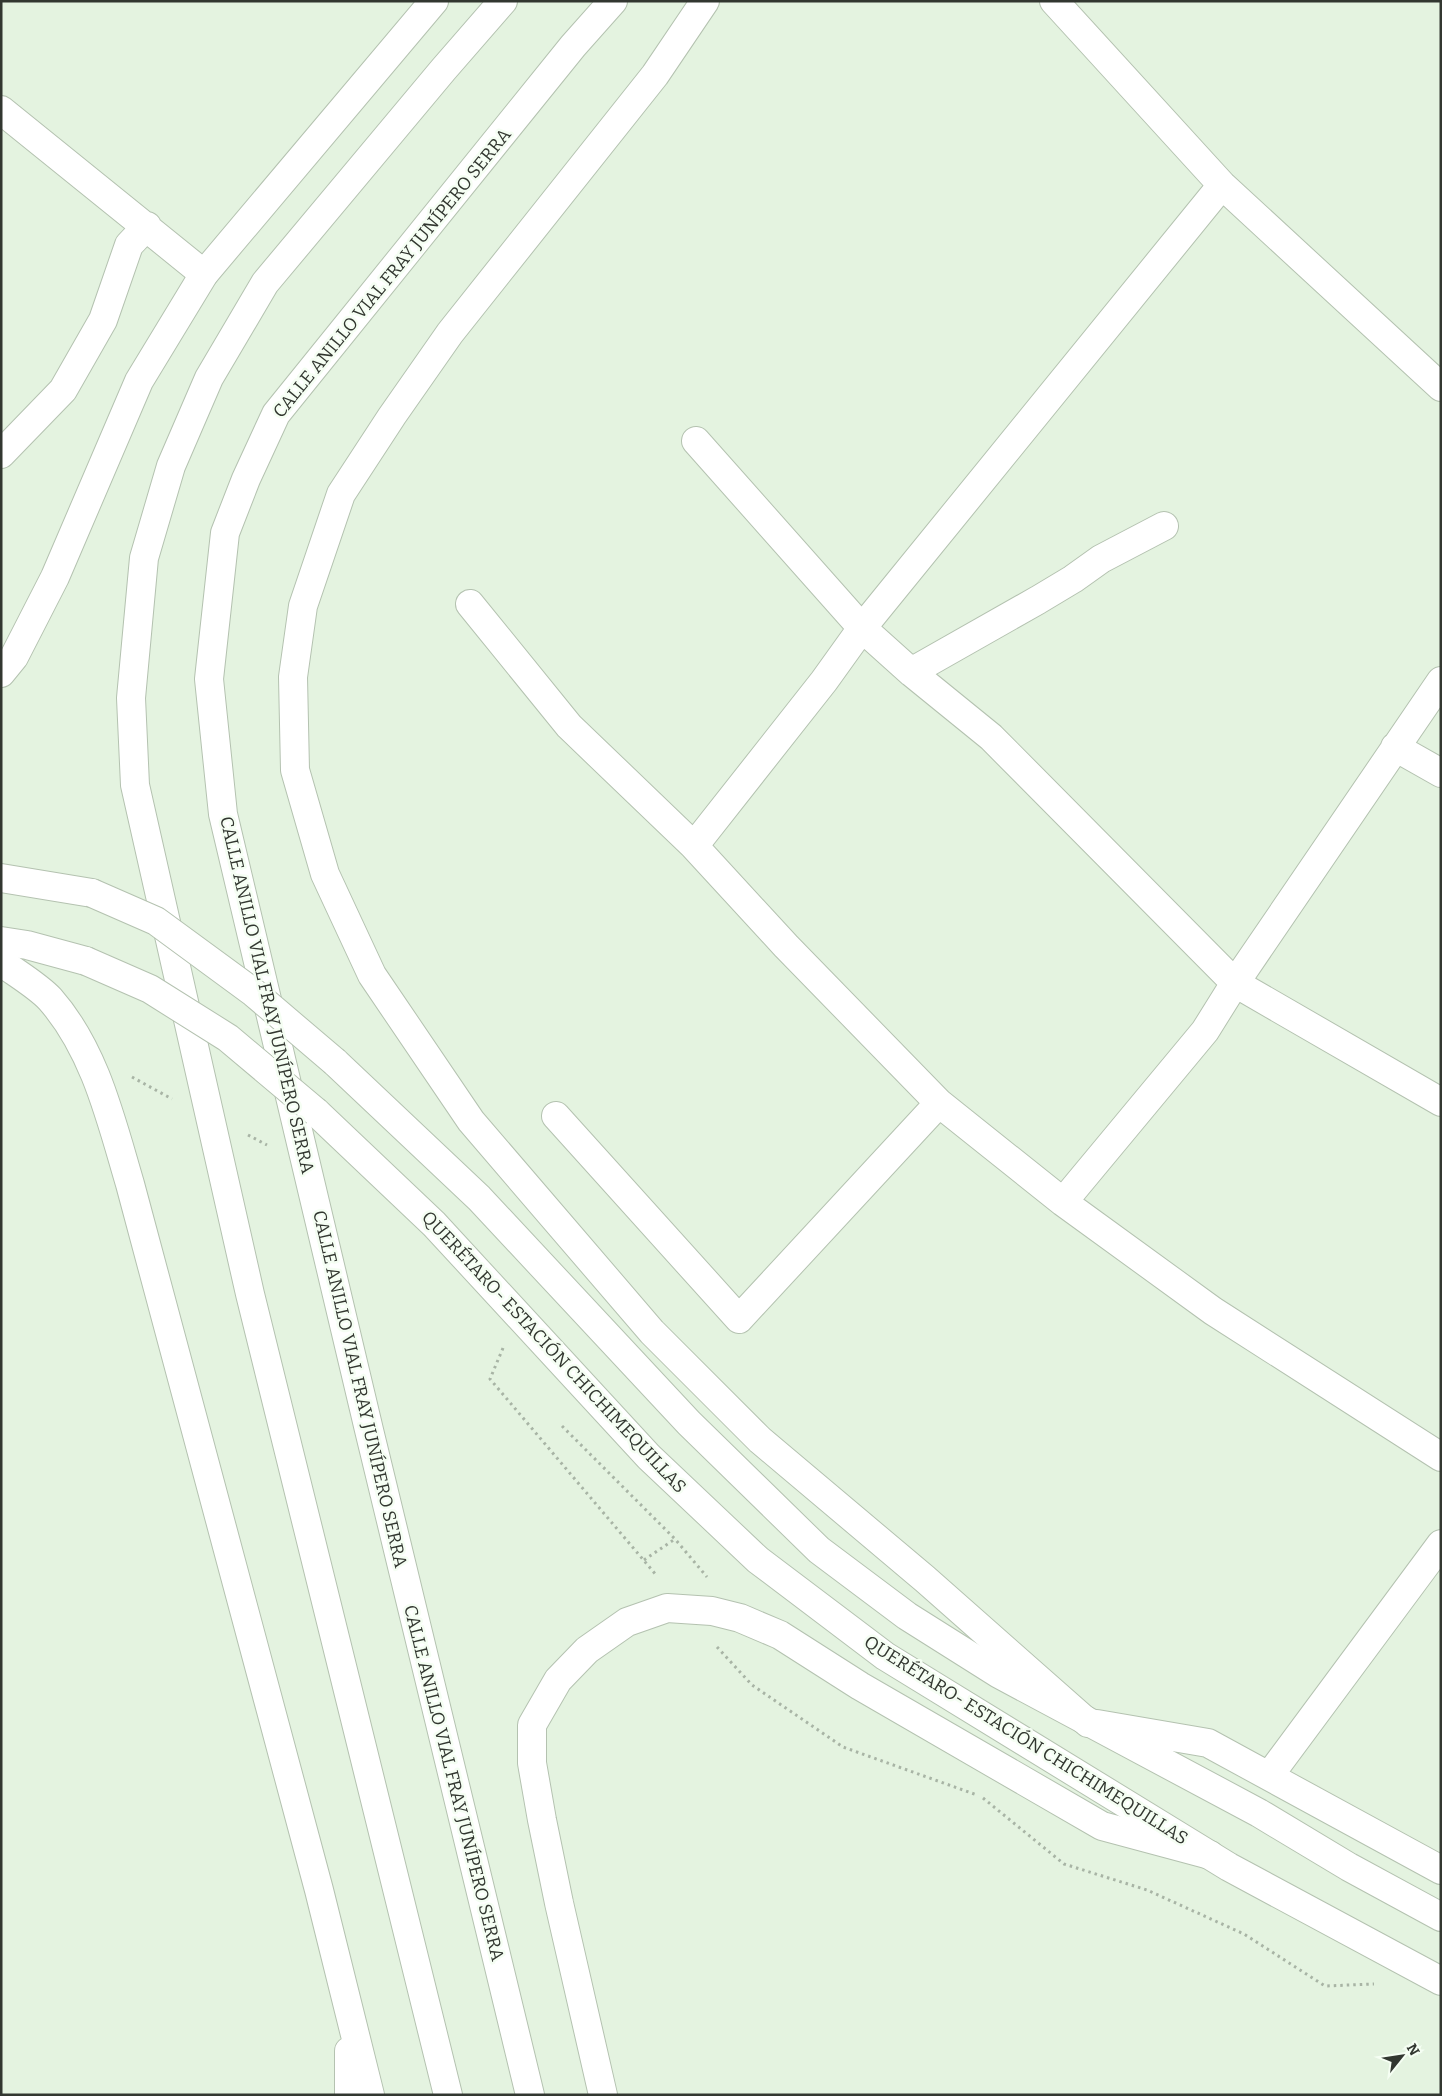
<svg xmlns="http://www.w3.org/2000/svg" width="1442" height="2096" font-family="Bitter,serif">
  <rect width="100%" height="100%" fill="#e4f3e0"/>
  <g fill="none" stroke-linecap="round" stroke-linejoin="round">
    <defs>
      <path id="minor" d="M1054,1L1222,185L1441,387
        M1,110L204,274
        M696,441L862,628L911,672L991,737L1235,983L1441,1102
        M1,454L63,390L103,320L129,245L147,226
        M470,604L569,726L694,846L786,946L939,1103L1063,1202L1213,1311L1441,1457
        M911,672L1038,600L1073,579L1101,559L1164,526
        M1395,747L1441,773
        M694,846L824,681L862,628L1222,185
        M556,1116L739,1319L939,1103
        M1063,1202L1205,1031L1235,983L1441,681
        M1097,1724L1208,1743L1441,1870
        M1269,1776L1441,1544"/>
      <path id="major" d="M1,878L92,893
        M1,941L27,945L86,961
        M335,1062L479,1198L689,1423L819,1550L907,1616L999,1674L1259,1813L1349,1867L1441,1917
        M316,1112L434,1224L649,1457L758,1560L885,1656L1229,1867L1441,1981"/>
      <path id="highway" d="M705,1L655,75L450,333L392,416L341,494L303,606L293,677L295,770L325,874L372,975L471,1121L652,1332L760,1440L925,1579L1088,1723
        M1,673L14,657L55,577L139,381L204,274L434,1
        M1,962C16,973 38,986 50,999C95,1050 111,1120 130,1184L319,1890L370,2095
        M349,2095V2051
        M448,2095L250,1294L135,785L131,698L144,558L171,466L209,378L265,283L443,70L503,1
        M530,2095L369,1430L223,814L209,679L225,533L246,479L276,414L573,46L613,1
        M603,2095L559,1903L542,1820L532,1763V1725L558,1680L587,1650L627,1622L667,1608L712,1611L740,1618L780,1635L860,1686L1102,1826L1210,1855"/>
    </defs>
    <use href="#minor" stroke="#b4c2b0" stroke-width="30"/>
    <use href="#major" stroke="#b4c2b0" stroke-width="30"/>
    <use href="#highway" stroke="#b4c2b0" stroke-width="30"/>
    <path stroke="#a8b4a5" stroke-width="3" stroke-dasharray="2.5 4" stroke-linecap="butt" d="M132,1077L172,1099
      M248,1135L267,1145
      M503,1348L490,1379L657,1576
      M562,1426L675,1539L707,1577
      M644,1560L675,1539
      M717,1647L752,1685L843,1747L977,1795
      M983,1798L1064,1864L1147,1890L1244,1934L1325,1986L1374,1984"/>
    <use href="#minor" stroke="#fff" stroke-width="28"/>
    <use href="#major" stroke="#fff" stroke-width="28"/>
    <use href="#highway" stroke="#fff" stroke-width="28"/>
    <defs>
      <path id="major-bridge" d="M92,893L156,921L254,993L335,1062
        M86,961L150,989L228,1038L316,1112"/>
    </defs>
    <use href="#major-bridge" stroke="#b4c2b0" stroke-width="30" stroke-linecap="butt"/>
    <use href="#major-bridge" stroke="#fff" stroke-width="28"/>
  </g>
  <g text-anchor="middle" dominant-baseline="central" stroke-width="5" stroke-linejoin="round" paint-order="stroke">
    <g font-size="18" fill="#323730" stroke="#f5fef3">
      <text transform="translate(392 273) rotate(-51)">CALLE ANILLO VIAL FRAY JUNÍPERO SERRA</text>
      <text transform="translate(267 995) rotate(77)">CALLE ANILLO VIAL FRAY JUNÍPERO SERRA</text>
      <text transform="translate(554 1352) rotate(47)">QUERÉTARO- ESTACIÓN CHICHIMEQUILLAS</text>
      <text transform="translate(360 1389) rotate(77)">CALLE ANILLO VIAL FRAY JUNÍPERO SERRA</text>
      <text transform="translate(1026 1740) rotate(32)">QUERÉTARO- ESTACIÓN CHICHIMEQUILLAS</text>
      <text transform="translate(454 1783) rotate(76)">CALLE ANILLO VIAL FRAY JUNÍPERO SERRA</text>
    </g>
  </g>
  <rect width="1442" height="2096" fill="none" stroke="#323730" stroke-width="5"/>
  <g transform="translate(1402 2056) rotate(60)" stroke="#f5fef3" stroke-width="4" paint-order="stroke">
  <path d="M0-4L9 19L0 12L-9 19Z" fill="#323730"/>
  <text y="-8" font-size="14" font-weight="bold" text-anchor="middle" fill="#323730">N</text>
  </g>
</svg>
